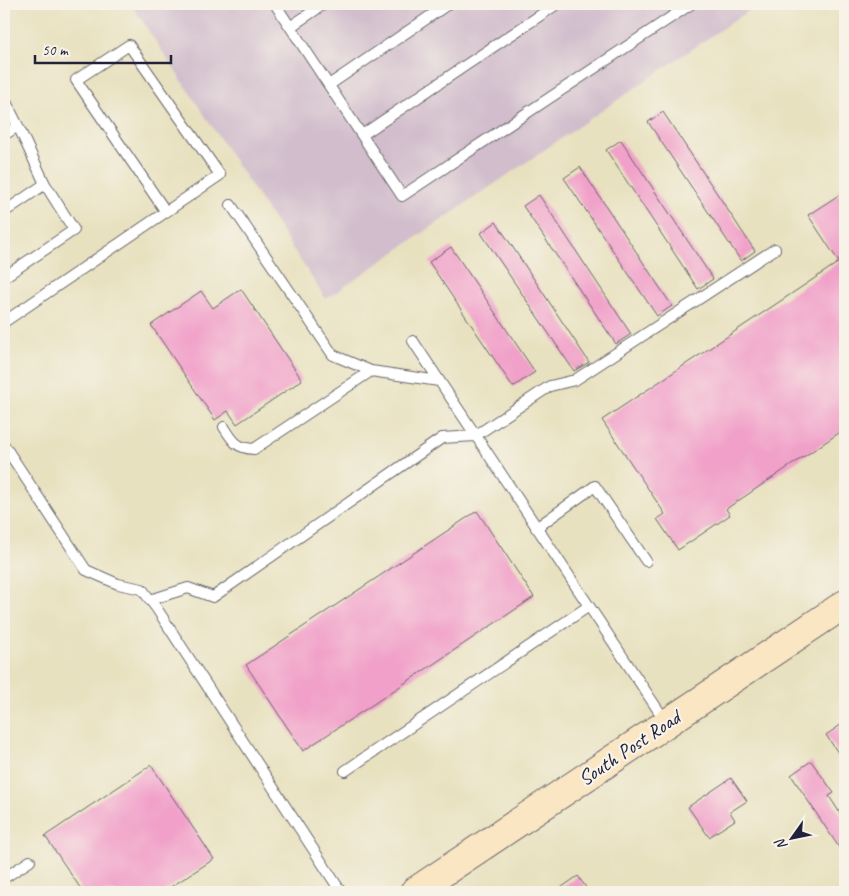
<svg xmlns="http://www.w3.org/2000/svg" width="849" height="896" font-family="Caveat,sans-serif">
  <rect width="100%" height="100%" fill="#f7f3e8"/>
  <filter id="ink" filterUnits="userSpaceOnUse"><feTurbulence type="fractalNoise" baseFrequency=".02" numOctaves="2"/><feDisplacementMap in="SourceGraphic" scale="10" xChannelSelector="R" yChannelSelector="G"/><feConvolveMatrix kernelMatrix="1 2 1 2 8 2 1 2 1" color-interpolation-filters="sRGB"/></filter>
  <filter id="wash" filterUnits="userSpaceOnUse"><feTurbulence type="fractalNoise" baseFrequency=".0096" numOctaves="4" result="noise"/><feDisplacementMap in="SourceGraphic" scale="20" xChannelSelector="R" yChannelSelector="G"/><feGaussianBlur stdDeviation="1.12" result="paint"/><feColorMatrix in="noise" values="0 0 0 0 0 0 0 0 0 0 0 0 0 0 0 0 0 1.4 0 .05"/><feComposite in="paint" operator="in"/></filter>
  <g filter="url(#wash)">
    <rect width="100%" height="100%" fill="#e8e1c0"/>
    <path fill="#d1bdcc" d="M131,4H758L326,299Z"/>
    <g id="blocks">
      <path fill="#f1a1c9" d="M663,112L755,251L741,261L648,122Z
        M621,140L713,279L698,289L606,150Z
        M580,167L672,306L657,316L564,178Z
        M845,191V429L726,509L730,515L678,550L657,519L665,514L602,420L839,262L808,215Z
        M539,195L631,334L616,344L523,206Z
        M496,222L589,362L574,371L481,233Z
        M451,247L535,372L513,387L429,262Z
        M241,289L302,380L237,424L228,411L215,420L151,325L201,291L213,308Z
        M477,511L534,597L303,751L246,665Z
        M845,722V763L826,735Z
        M811,761L834,793L829,796L845,821V850L842,852L791,775Z
        M151,765L214,859L163,892H83L45,836Z
        M731,778L747,801L730,812L735,820L709,837L688,807Z
        M578,876L589,892H562L559,889Z"/>
    </g>
  </g>
  <g filter="url(#ink)">
    <use href="#blocks" fill-opacity="0" stroke="#67656a" stroke-width="1"/>
    <g fill="none" stroke-linecap="round" stroke-linejoin="round">
      <defs>
        <path id="service" d="M275,4L402,196L691,4
          M290,27L324,4
          M329,85L448,4
          M4,98L18,126
          M4,135L18,126L45,184
          M362,135L557,4
          M231,205L333,355L371,371L439,381
          M4,212L45,184L74,230L4,277
          M4,322L220,175L129,45L76,80L166,212
          M413,341L666,722
          M224,427C233,441 236,448 254,449L371,371
          M4,445L86,570L118,584L142,589L157,609L341,892
          M536,528L595,486L646,561
          M150,600L188,588L213,597L442,438L475,436L550,386L575,380L775,249
          M345,771L589,606
          M4,878L30,861"/>
        <path id="secondary" d="M414,892L845,604"/>
      </defs>
      <use href="#service" stroke="#67656a" stroke-width="12"/>
      <use href="#secondary" stroke="#67656a" stroke-width="30"/>
      <use href="#service" stroke="#fff" stroke-width="10"/>
      <use href="#secondary" stroke="#fbe6c3" stroke-width="28"/>
    </g>
  </g>
  <g text-anchor="middle" dominant-baseline="central" stroke-width="4.5" stroke-linejoin="round" paint-order="stroke">
    <g font-size="21" fill="#22223b" stroke="#f7f3e8">
      <text transform="translate(629 748) rotate(-34)">South Post Road</text>
    </g>
  </g>
  <rect width="849" height="896" fill="none" stroke="#f7f3e8" stroke-width="20"/>
  <g transform="translate(792 838) rotate(237)" stroke="#f7f3e8" stroke-width="4" paint-order="stroke">
  <path d="M0-4L9 19L0 12L-9 19Z" fill="#22223b"/>
  <text y="-8" font-size="14" font-weight="bold" text-anchor="middle" fill="#22223b">N</text>
  </g>
  <path d="M35 55v8h136v-8" fill="none" stroke="#22223b" stroke-width="2.5"/>
  <text x="42" y="55" font-size="15" fill="#22223b" stroke="#f7f3e8" stroke-width="4" paint-order="stroke">50 m</text>
</svg>
